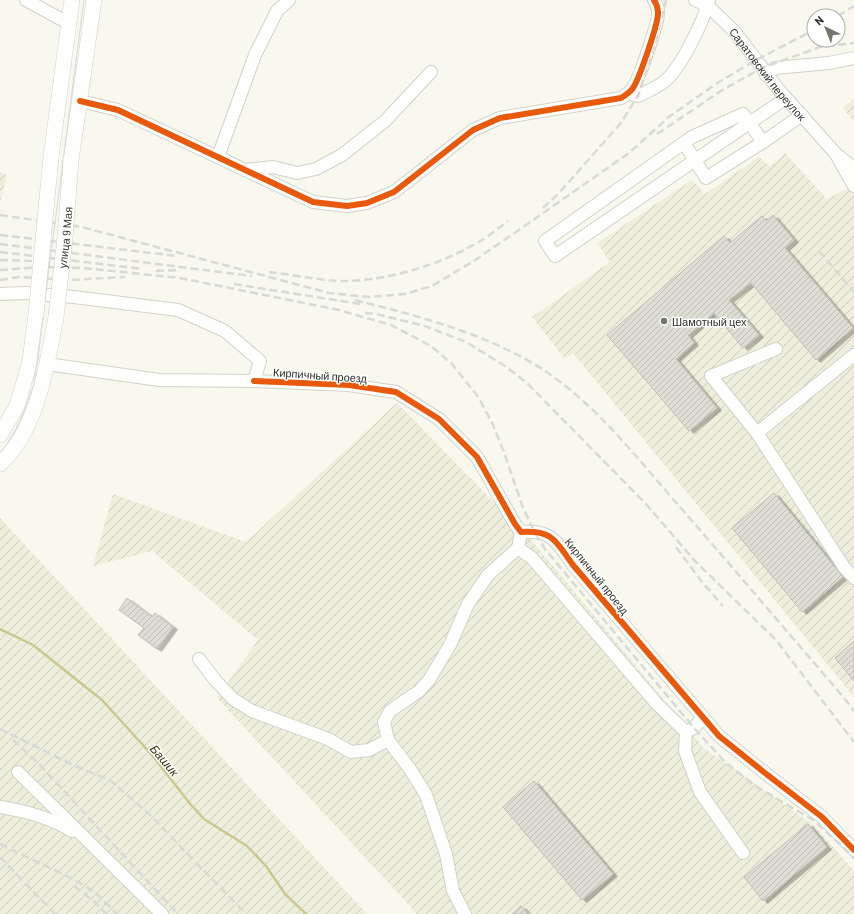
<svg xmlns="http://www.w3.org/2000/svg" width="854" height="914" font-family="Barlow,sans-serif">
  <defs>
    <pattern id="industrial-furrows" width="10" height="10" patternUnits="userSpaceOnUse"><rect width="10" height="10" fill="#eed"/><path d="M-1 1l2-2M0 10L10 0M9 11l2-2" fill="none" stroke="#ccccbe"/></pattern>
    <pattern id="building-hatch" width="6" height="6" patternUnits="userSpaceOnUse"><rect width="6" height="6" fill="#deded6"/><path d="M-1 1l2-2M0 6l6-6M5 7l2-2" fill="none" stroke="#bfbfb8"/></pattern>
    <filter id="shadow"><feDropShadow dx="4.5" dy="2.5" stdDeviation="0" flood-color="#0004"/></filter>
  </defs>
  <rect width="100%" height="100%" fill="#f8f8ee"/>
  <path fill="url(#industrial-furrows)" d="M854,99V121L843,108Z
    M785,153L827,199L854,185V697L573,353L565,359L532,317L610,262L597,243L692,180L705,194L759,157L770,166Z
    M0,172L7,175L0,203Z
    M397,403L533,542L704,748L815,826L854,871V914H416L409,905L217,698L258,640L152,551L93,566L113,494L246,542Z
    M0,518L367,914H0Z"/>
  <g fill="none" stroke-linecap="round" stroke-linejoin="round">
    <path stroke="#cac88f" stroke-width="2.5" d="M0,629L33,645L102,700L152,755L191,805L204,819L247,846L266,866L285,894L306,914"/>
  </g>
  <path fill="url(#building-hatch)" stroke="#c0c0ba" filter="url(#shadow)" d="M773,215L794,240L785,248L853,328L816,360L751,283L729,300L759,335L743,348L714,313L688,335L694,343L676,359L717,408L689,431L607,335L724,236L730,243L762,216L766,221Z
    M774,493L843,577L802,612L732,528Z
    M127,598L152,617L155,613L173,627L157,649L138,635L144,628L119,610Z
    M854,641V681L835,658Z
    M534,781L613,874L582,900L503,807Z
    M808,824L827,847L763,901L744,877Z
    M521,906L528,914H512Z"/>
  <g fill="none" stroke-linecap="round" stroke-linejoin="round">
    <defs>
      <g id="minor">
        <path d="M26,0L68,23"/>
        <path id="s1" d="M695,0L708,6L735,32L779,90L836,154L854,168"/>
        <path d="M766,75L775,68L829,63L854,58"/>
        <path d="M629,93L638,96C647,91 657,88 665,81C681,68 704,20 709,0"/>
        <path d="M80,101L118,110L313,202L347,206L367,203L394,192L473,130L500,118L621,98C626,95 630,92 633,88C639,79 659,22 658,12C658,8 656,3 654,0"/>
        <path d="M763,142L743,114L692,137L545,241L555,256L786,98"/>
        <path d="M684,143L706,178L763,142L802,115"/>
        <path d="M218,157L255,55L277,11L289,0"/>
        <path d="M838,158L854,186"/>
        <path d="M246,170L273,167L297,173L316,169L342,155L385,121L431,72"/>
        <path d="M0,294L25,293L74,297L178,310L225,331L260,361L254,381L159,380L47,364"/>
        <path d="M776,349L711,376L757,433L844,567L854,578"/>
        <path d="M254,381L349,385L396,392L439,419L477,457L515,524L521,532C554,530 556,542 573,565L719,736L765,773L822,817L854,850"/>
        <path d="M757,433L854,355"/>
        <path d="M518,548L532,558L657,704L686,732L685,751L700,792L743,853"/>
        <path d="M199,659L216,681L233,699L252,711L328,739L351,752L369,750L388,740"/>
        <path d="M686,732L694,728L703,717"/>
        <path d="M18,772L162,914"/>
        <path d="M0,807C25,811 51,818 72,831"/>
        <path d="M465,914L453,891L446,854L426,795L410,769L388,740L384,722L390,711L419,691L429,680L450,645L468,604L488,575L518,548L521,532"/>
      </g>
      <path id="major" d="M51,157L72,0
        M71,160L94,0
        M0,435L17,406L30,361L36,314
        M0,464C5,459 10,454 14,448C40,413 48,359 56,317"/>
    </defs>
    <use href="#minor" stroke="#d2d2ca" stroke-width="14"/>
    <use href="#major" stroke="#d2d2ca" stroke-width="16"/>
    <use href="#minor" stroke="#fefefc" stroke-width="12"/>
    <use href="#major" stroke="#fefefc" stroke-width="15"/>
    <path stroke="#d9d9d6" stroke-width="1" d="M0,453C17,433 25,409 34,384L84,0"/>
    <path stroke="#d9d9d6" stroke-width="2.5" stroke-dasharray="8 4" stroke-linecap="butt" d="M838,16L854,6
      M657,134L724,89L762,68L820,47L854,43
      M543,208L559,193L620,124L638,96L656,41L666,0
      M0,215L82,227L329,293L369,297L405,294L432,286L472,262L516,232L629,153L670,116L719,82L756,60L814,30
      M0,235L177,256
      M0,244L252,276
      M819,251L854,292
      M0,252L143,269
      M0,260L34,261
      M0,270L42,267L83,268L180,278L339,310L391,325L431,346L452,364L479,398L493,425L505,455L522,505L534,531L545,549L694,728L725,762L757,787L813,820L843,847L854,859
      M156,271L176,270
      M269,272C290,274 317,280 338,281C383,282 437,266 475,244C487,238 497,229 508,221
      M0,280L19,277L68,280L125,277
      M234,284L360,304
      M355,300C410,314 465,328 516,354C584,388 630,450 679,506C735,570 790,635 845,699L854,711
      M365,313L376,314L425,326L466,342L505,366L527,383L646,504L695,561L776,640L854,742
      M676,547L702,582L723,606
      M0,729L75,766L110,780L150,815L246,914
      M13,740L38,763L178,914
      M0,844L73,879L95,892L117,914
      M0,857L55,914
      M74,886L95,902L106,914"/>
    <defs>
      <g id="major-bridge">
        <path d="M36,314L51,157"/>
        <path id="s2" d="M56,317L65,238L71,160"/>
      </g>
    </defs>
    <use href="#major-bridge" stroke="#d2d2ca" stroke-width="16" stroke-linecap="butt"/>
    <use href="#major-bridge" stroke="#fefefc" stroke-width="15"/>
    <defs>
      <path id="cycleway" d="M80,101L118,110L313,202L347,206L367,203L394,192L473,130L500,118L621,98C626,95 630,92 633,88C639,79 659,22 658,12C658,8 656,3 654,0
        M254,381L349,385L396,392L439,419L477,457L515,524L521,532C554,530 556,542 573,565L719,736L765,773L822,817L854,850"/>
    </defs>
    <use href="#cycleway" stroke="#fff" stroke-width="8"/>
    <use href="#cycleway" stroke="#e8590c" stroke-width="6"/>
  </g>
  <circle fill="#75756e" stroke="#fff" stroke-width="1.5" cx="664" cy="321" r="4"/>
  <g text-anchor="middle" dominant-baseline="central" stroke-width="3" stroke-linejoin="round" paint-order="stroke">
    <g font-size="11" fill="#2f2f29" stroke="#fff">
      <text stroke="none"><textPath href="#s1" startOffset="105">Саратовский переулок</textPath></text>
      <text stroke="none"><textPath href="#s2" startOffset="80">улица 9 Мая</textPath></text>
      <text transform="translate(320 375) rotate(4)">Кирпичный проезд</text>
      <text transform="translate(597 576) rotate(51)">Кирпичный проезд</text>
    </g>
    <g font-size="11" fill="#2f2f29" stroke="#fff" text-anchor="start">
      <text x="672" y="321">Шамотный цех</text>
    </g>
    <g font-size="12" font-style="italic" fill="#2e2d0a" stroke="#fff">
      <text transform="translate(165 760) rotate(50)">Башик</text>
    </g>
  </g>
  <g transform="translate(826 28) rotate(317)"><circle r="19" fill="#ffffff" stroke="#acaca9"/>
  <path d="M0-3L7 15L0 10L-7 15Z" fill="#75756e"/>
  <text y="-6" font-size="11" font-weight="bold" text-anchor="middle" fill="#2f2f29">N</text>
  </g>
</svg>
